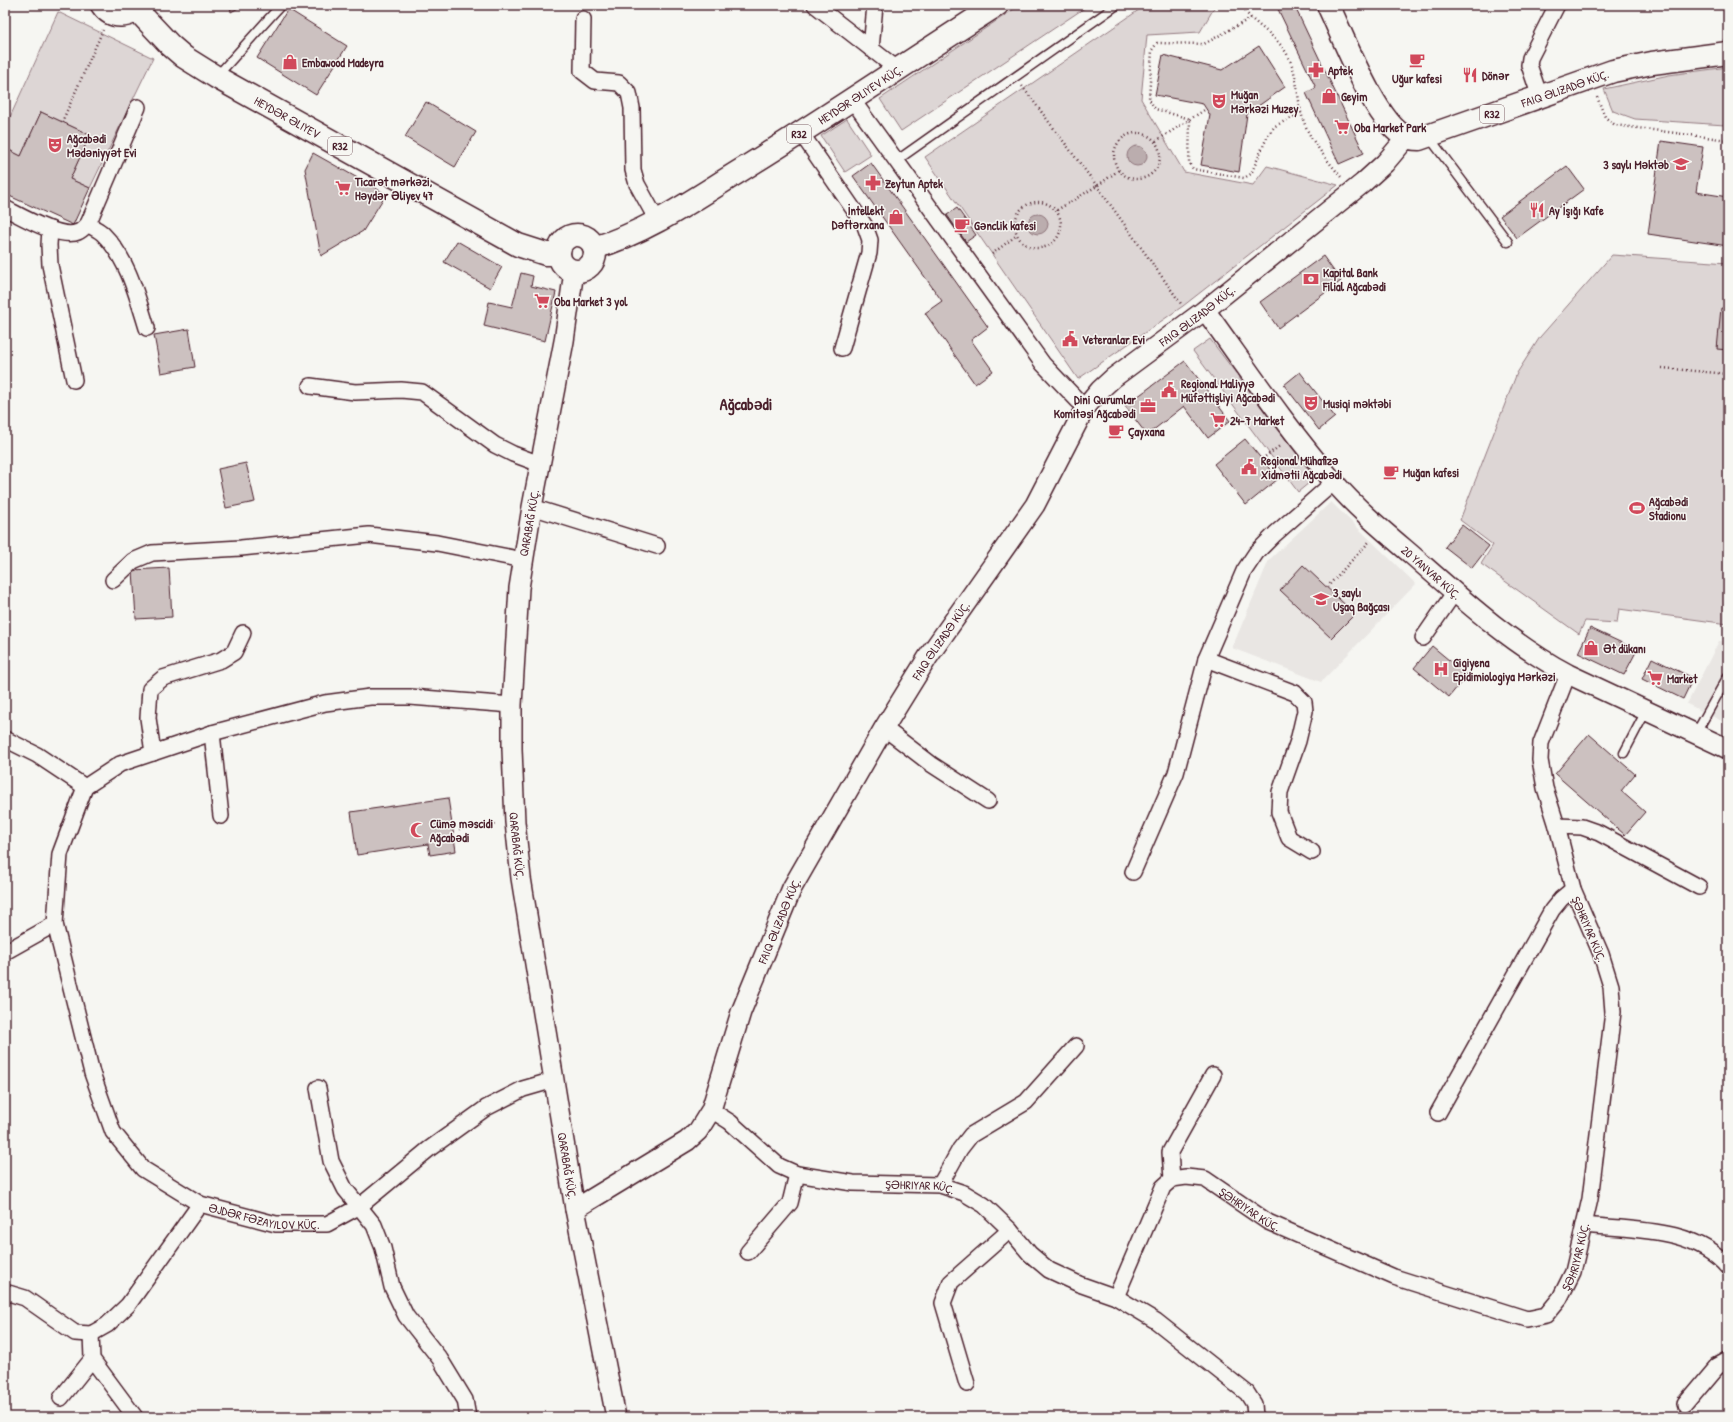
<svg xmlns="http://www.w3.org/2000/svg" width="1733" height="1422" font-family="'Patrick Hand',sans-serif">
  <rect width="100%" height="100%" fill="#f6f6f2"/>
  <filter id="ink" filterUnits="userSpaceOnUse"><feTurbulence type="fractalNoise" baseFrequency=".025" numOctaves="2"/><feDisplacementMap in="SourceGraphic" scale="8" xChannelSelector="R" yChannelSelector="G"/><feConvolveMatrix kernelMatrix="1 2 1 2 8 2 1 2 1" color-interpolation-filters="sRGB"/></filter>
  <g filter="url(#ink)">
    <path fill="#e9e6e3" d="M1331,502L1416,584L1321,682L1232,648L1269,560Z
      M1719,641L1728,642V724L1687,704Z"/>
    <path fill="#ddd6d5" stroke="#947a80" d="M1020,5H1089L901,131L880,99Z
      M1146,5H1212L1214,8L1200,32L1147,35L1141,99L1184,172L1253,185L1267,166L1338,185L1183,306L1078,379L925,157Z
      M58,12L153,58L90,188L70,179L90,135L41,112L21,156L5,148V128Z
      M1728,67V124L1725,125L1635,119L1613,111L1604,89L1669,75Z
      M847,119L871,155L845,172L821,136Z
      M1612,255L1728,263V624L1619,609L1617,623L1585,621L1579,634L1481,564L1493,545L1460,520L1517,373L1540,337Z
      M1210,339L1315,478L1298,492L1193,351Z"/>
    <path fill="#bbadae" stroke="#8e747a" d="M1127 156a10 10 0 1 1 20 0a10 10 0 1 1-20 0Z
      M1028 224a10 10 0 1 1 20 0a10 10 0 1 1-20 0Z"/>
    <path fill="#ccc1c0" stroke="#4a1f2b" d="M230,5H244L231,12Z
      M1276,5H1294L1364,153L1339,164L1306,93L1316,88Z
      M288,9L347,46L316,95L257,58Z
      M1259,46L1285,87L1247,114L1239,172L1201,165L1210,115L1203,104L1155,95L1163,55L1222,70Z
      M426,102L476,132L455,167L405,137Z
      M41,112L90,135L70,179L90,188L73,225L5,194V148L21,156Z
      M1661,141L1703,147L1696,192L1728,197V246L1648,234Z
      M313,153L386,194L363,231L321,256L305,169Z
      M871,163L988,327L971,340L993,371L975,384L925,313L942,301L853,176Z
      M1567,166L1584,189L1517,238L1500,216Z
      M957,208L976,235L966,242L947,215Z
      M457,241L502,267L490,288L444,262Z
      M1323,256L1341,281L1278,328L1260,302Z
      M521,273L533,276L531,286L556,292L545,341L484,326L489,302L512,307Z
      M1721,308L1728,309V350L1717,349Z
      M189,329L195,367L161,373L154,335Z
      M1185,361L1230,421L1208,438L1184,406L1147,435L1125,406Z
      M1300,372L1335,417L1319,430L1284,385Z
      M1245,439L1278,479L1246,505L1214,464Z
      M246,463L255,502L226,508L218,469Z
      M1462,525L1489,546L1472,568L1445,547Z
      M1303,565L1355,614L1331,638L1280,590Z
      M169,568L172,617L136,619L133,570Z
      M1590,628L1637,650L1624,675L1578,653Z
      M1432,646L1467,675L1449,697L1414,668Z
      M1652,658L1693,678L1683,699L1642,679Z
      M1589,734L1635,774L1621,791L1645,812L1625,835L1555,774Z
      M448,798L456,851L430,855L428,844L357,855L351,812Z"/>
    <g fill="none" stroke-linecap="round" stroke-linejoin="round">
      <defs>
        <path id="service" d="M217,76L281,5
          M1429,137L1508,242
          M896,161L1117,5
          M1695,735L1728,676
          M1624,753L1646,711"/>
        <g id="minor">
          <path d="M815,5L897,69"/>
          <path d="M583,19L582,71L595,81L619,83L629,93L632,108L633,170L637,184L658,222"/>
          <path d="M871,49L875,5"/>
          <path d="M1540,97L1529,65L1530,58L1557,5"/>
          <path d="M851,98L1043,364L1085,408"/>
          <path d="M801,133L865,226L870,240L869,253L842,348"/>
          <path d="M5,208C21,216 61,240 78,232C81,231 85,227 88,224C93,228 99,230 103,234C128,259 137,296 147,328"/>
          <path d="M88,224L138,107"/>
          <path d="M50,229L49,245L50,265L74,380"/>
          <path d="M310,386L355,392L401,390L422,392L495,445L513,454L540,464"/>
          <path d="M532,507L657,546"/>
          <path d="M113,580L133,561L152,553L241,548L369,535L437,543L523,560"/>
          <path d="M1423,638L1454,593"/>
          <path d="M1206,659L1295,693L1304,702L1305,711L1298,741L1280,792L1279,812L1289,838L1312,852"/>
          <path d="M884,728L931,764L988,801"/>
          <path d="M212,733L221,816"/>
          <path d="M5,739L37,755L85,787L120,764L212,733L325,703L370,697H410L512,705"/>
          <path d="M153,753L148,718L150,689L163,678L221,660L234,652L243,633"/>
          <path d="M85,787L60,854L55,924L92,1073L113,1132L143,1169L200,1204"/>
          <path d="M1557,826L1582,827L1599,833L1699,887"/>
          <path d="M1133,872L1176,773L1206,659L1244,571L1256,553L1275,534L1334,482"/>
          <path d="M5,952L55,924"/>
          <path d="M318,1088L331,1161L345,1189L374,1225L383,1248L392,1287L406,1316L440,1359L465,1400L468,1417"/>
          <path id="s1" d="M711,1110L730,1122L779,1166L797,1174L853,1183L940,1185L964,1193L984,1205L1010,1230L1030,1254L1049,1270L1079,1284L1116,1297L1156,1321L1247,1393L1254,1404L1255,1417"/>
          <path d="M1438,1113L1552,910L1561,899L1573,889"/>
          <path d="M1172,1179L1170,1152L1213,1075"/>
          <path d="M940,1185L960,1149L971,1135L1026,1102L1076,1046"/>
          <path d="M1584,1225C1631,1230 1696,1227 1728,1267"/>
          <path d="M748,1252L790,1203L797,1174"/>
          <path id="s2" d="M5,1292L25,1298L75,1333L91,1334L107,1325L128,1305L200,1204L276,1224H327L360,1206L429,1149L486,1108L523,1089L554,1080"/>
          <path id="s3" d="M1116,1297L1163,1187L1172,1179L1186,1177L1205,1179L1268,1222L1394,1277L1527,1319L1546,1315L1560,1298L1573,1272L1590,1199L1613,1012L1611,986L1601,954L1573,889L1557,826L1545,788L1540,760L1541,743L1568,674"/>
          <path d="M91,1334L92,1359L135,1417"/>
          <path d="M967,1384L943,1303L951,1282L1010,1230"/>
          <path d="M61,1398L92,1359"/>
          <path d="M1685,1404L1717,1366L1728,1360"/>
        </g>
        <g id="tertiary">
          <path id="s4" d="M574,271L564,341L532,507L519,588L512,705V749L515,822L521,878L575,1209L616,1417"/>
          <path id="s5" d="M1205,310C1247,368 1287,428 1334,482C1357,509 1385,532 1412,555C1461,598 1510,643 1568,674L1728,749"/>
          <path id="s6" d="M575,1209L687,1141L698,1131L711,1110L741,1012L792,888L884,728L928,657L1035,505L1085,408L1100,390L1113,378L1205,310L1363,183L1385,163L1407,137"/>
        </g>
        <g id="primary">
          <path d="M102,5C112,20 130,18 140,5"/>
          <path id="s7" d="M1328,5C1343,36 1376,124 1406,137C1410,139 1415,139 1419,139L1613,71L1652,63L1728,53"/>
          <path id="s8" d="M137,10L170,45L184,57L216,77L518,245L546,254H559"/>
          <circle cx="577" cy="253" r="18"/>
          <path id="s9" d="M594,248C650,231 694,199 743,169C829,116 912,59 997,5"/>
        </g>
      </defs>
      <use href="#service" stroke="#4a1f2b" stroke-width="11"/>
      <use href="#minor" stroke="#4a1f2b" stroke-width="18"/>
      <use href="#tertiary" stroke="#4a1f2b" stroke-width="22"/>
      <use href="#primary" stroke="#4a1f2b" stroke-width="25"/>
      <path stroke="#4a1f2b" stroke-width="2.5" stroke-dasharray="1 3" stroke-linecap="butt" d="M1240,5C1244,10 1248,15 1252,19C1265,31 1280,40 1288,56C1297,73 1297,94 1301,112C1307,138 1325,157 1341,177
        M1251,18L1204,44L1157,43L1152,50L1149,99L1155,109L1190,119L1189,163L1193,169L1244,178L1251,174L1268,135L1275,126L1301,113
        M1022,86L1097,186L1182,305
        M1597,97L1605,117L1615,125L1728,140
        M62,122L103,30
        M1114 156a23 23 0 1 1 46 0a23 23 0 1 1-46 0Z
        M1156,141L1206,109
        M1015 225a23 23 0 1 1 46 0a23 23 0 1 1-46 0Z
        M1057,210L1097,186L1119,170
        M992,254L1017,235
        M1662,368L1728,374
        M1262,459L1281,445
        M1327,587L1369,542
        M459,829L497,824"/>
      <use href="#service" stroke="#f6f6f2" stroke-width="8"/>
      <use href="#minor" stroke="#f6f6f2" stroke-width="15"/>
      <use href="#tertiary" stroke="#f6f6f2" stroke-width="19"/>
      <use href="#primary" stroke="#f6f6f2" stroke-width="22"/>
    </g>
  </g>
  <defs>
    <symbol id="cafe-bare" viewBox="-9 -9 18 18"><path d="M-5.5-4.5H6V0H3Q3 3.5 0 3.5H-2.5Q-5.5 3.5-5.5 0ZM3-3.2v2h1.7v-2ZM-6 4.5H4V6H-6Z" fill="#d1495b" stroke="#f6f6f2" stroke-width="2.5" paint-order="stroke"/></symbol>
    <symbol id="shop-bare" viewBox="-9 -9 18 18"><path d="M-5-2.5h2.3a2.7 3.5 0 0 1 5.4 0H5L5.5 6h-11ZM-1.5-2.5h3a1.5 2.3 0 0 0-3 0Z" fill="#d1495b" stroke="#f6f6f2" stroke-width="2.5" paint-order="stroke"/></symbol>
    <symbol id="pharmacy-bare" viewBox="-9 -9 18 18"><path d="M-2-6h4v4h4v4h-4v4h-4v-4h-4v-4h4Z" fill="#d1495b" stroke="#f6f6f2" stroke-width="2.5" paint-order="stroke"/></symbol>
    <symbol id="restaurant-bare" viewBox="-9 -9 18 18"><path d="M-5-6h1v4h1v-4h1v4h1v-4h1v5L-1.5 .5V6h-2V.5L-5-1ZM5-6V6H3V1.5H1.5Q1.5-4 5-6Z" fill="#d1495b" stroke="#f6f6f2" stroke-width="2.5" paint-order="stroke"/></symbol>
    <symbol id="theatre-bare" viewBox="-9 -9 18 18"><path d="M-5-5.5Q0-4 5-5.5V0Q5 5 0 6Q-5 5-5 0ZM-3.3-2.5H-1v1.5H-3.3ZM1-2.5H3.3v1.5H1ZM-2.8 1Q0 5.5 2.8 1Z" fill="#d1495b" stroke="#f6f6f2" stroke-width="2.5" paint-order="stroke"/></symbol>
    <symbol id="supermarket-bare" viewBox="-9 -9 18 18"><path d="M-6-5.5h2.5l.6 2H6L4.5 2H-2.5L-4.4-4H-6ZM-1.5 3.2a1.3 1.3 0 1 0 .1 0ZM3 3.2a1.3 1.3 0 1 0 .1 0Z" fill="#d1495b" stroke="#f6f6f2" stroke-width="2.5" paint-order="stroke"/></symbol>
    <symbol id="school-bare" viewBox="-9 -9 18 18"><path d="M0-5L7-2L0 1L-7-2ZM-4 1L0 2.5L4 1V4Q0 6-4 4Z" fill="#d1495b" stroke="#f6f6f2" stroke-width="2.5" paint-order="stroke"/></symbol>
    <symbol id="bank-bare" viewBox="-9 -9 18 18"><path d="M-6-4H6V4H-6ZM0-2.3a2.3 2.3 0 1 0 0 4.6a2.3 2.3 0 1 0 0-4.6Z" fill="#d1495b" stroke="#f6f6f2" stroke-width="2.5" paint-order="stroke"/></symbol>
    <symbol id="civic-bare" viewBox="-9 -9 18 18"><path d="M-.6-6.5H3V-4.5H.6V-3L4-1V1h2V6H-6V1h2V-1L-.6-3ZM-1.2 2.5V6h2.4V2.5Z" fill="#d1495b" stroke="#f6f6f2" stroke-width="2.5" paint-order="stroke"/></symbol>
    <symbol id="office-bare" viewBox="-9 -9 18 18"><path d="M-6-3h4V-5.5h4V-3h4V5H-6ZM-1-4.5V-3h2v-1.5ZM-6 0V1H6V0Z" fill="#d1495b" stroke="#f6f6f2" stroke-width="2.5" paint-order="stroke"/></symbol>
    <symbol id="stadium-bare" viewBox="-9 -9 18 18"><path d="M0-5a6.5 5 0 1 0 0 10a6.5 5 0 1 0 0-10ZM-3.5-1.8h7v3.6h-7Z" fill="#d1495b" stroke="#f6f6f2" stroke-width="2.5" paint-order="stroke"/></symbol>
    <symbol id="hospital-bare" viewBox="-9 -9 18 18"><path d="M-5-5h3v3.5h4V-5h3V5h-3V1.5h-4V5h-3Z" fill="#d1495b" stroke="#f6f6f2" stroke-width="2.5" paint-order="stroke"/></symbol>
    <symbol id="mosque-bare" viewBox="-9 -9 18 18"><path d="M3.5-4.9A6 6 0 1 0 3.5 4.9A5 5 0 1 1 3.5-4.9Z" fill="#d1495b" stroke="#f6f6f2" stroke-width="2.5" paint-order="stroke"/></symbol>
  </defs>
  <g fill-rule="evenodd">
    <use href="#cafe-bare" x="1406" y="49" width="22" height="22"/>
    <use href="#shop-bare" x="279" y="51" width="22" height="22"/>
    <use href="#pharmacy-bare" x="1305" y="59" width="22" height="22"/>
    <use href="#restaurant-bare" x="1459" y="64" width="22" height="22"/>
    <use href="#shop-bare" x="1318" y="85" width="22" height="22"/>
    <use href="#theatre-bare" x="1208" y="90" width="22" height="22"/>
    <use href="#supermarket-bare" x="1331" y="116" width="22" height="22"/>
    <use href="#theatre-bare" x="44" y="134" width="22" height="22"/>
    <use href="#school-bare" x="1670" y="153" width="22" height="22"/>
    <use href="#pharmacy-bare" x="862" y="172" width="22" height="22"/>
    <use href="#supermarket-bare" x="332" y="177" width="22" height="22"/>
    <use href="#restaurant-bare" x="1526" y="199" width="22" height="22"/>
    <use href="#shop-bare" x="885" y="206" width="22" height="22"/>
    <use href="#cafe-bare" x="951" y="214" width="22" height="22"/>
    <use href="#bank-bare" x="1300" y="268" width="22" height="22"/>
    <use href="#supermarket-bare" x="531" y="290" width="22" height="22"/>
    <use href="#civic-bare" x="1059" y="328" width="22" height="22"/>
    <use href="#civic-bare" x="1158" y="379" width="22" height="22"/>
    <use href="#theatre-bare" x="1300" y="392" width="22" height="22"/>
    <use href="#office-bare" x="1137" y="395" width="22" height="22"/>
    <use href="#supermarket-bare" x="1207" y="409" width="22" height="22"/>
    <use href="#cafe-bare" x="1105" y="420" width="22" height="22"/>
    <use href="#civic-bare" x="1238" y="456" width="22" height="22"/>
    <use href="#cafe-bare" x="1380" y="461" width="22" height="22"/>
    <use href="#stadium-bare" x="1626" y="497" width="22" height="22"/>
    <use href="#school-bare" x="1310" y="588" width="22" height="22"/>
    <use href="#shop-bare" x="1580" y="637" width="22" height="22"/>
    <use href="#hospital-bare" x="1430" y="658" width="22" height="22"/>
    <use href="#supermarket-bare" x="1644" y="667" width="22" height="22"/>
    <use href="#mosque-bare" x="407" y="819" width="22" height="22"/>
  </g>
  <g text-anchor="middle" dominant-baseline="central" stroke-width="3" stroke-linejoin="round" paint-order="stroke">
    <g fill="#f6f6f2" stroke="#7e6067" stroke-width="1">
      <rect x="1480" y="105" width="24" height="18" rx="3"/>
      <rect x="787" y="125" width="24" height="18" rx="3"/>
      <rect x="328" y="137" width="24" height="18" rx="3"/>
    </g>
    <g font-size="11" font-weight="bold" fill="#4a1f2b">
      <text x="1492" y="114">R32</text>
      <text x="799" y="134">R32</text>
      <text x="340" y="146">R32</text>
    </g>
    <g font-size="12" font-weight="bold" fill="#4a1f2b" stroke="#f6f6f2" text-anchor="start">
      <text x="302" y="62">Embawood Madeyra</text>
      <text x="1328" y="70">Aptek</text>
      <text x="1482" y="75">Dönər</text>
      <text x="1417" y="78" text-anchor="middle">Uğur kafesi</text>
      <text x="1231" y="94">Muğan<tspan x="1231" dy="14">Mərkəzi Muzey</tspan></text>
      <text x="1341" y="96">Geyim</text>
      <text x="1354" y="127">Oba Market Park</text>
      <text x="67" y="138">Ağcabədi<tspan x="67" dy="14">Mədəniyyət Evi</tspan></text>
      <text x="1669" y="164" text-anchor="end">3 saylı Məktəb</text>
      <text x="355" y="181">Ticarət mərkəzi,<tspan x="355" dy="14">Həydər Əliyev 47</tspan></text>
      <text x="885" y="183">Zeytun Aptek</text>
      <text x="884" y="210" text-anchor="end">İntellekt<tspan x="884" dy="14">Dəftərxana</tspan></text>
      <text x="1549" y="210">Ay İşığı Kafe</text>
      <text x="974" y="225">Gənclik kafesi</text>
      <text x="1323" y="272">Kapital Bank<tspan x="1323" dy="14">Filial Ağcabədi</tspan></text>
      <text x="554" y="301">Oba Market 3 yol</text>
      <text x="1082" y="339">Veteranlar Evi</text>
      <text x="1181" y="383">Regional Maliyyə<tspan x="1181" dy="14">Müfəttişliyi Ağcabədi</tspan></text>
      <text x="1136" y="399" text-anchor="end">Dini Qurumlar<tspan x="1136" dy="14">Komitəsi Ağcabədi</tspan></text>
      <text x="1323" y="403">Musiqi məktəbi</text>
      <text x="1230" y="420">24-7 Market</text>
      <text x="1128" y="431">Çayxana</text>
      <text x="1261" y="460">Regional Mühafizə<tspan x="1261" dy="14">Xidmətii Ağcabədi</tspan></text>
      <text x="1403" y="472">Muğan kafesi</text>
      <text x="1649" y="501">Ağcabədi<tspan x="1649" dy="14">Stadionu</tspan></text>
      <text x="1333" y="592">3 saylı<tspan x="1333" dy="14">Uşaq Bağçası</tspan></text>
      <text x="1603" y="648">Әt dükanı</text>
      <text x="1453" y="662">Gigiyena<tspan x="1453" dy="14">Epidimiologiya Mərkəzi</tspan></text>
      <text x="1667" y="678">Market</text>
      <text x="430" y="823">Cümə məscidi<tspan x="430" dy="14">Ağcabədi</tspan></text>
    </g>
    <g font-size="12" fill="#4a1f2b" stroke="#f6f6f2">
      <text stroke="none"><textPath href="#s7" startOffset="323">FAIQ ƏLIZADƏ KÜÇ.</textPath></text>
      <text stroke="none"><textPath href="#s9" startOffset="308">HEYDƏR ƏLIYEV KÜÇ.</textPath></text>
      <text stroke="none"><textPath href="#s8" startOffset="186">HEYDƏR ƏLIYEV</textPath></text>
      <text stroke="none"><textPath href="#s6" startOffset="1116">FAIQ ƏLIZADƏ KÜÇ.</textPath></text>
      <text transform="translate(529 523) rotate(-80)">QARABAĞ KÜÇ.</text>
      <text stroke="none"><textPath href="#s5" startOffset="348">20 YANVAR KÜÇ.</textPath></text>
      <text stroke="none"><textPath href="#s6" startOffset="696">FAIQ ƏLIZADƏ KÜÇ.</textPath></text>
      <text stroke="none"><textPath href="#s4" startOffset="580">QARABAĞ KÜÇ.</textPath></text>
      <text stroke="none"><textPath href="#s6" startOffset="372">FAIQ ƏLIZADƏ KÜÇ.</textPath></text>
      <text transform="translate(1589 929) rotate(67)">ŞƏHRIYAR KÜÇ.</text>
      <text stroke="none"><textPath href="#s4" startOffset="904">QARABAĞ KÜÇ.</textPath></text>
      <text stroke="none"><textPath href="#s1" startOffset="232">ŞƏHRIYAR KÜÇ.</textPath></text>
      <text stroke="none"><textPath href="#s3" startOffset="219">ŞƏHRIYAR KÜÇ.</textPath></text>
      <text stroke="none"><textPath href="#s2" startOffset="335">ƏJDƏR FƏZAYILOV KÜÇ.</textPath></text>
      <text stroke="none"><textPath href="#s3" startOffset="604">ŞƏHRIYAR KÜÇ.</textPath></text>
    </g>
    <g font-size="16" font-weight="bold" fill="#4a1f2b" stroke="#f6f6f2">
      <text x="746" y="404">Ağcabədi</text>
    </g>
  </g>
  <rect width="1733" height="1422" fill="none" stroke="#f6f6f2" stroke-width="20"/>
  <rect x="10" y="10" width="1713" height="1402" fill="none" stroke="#4a1f2b" stroke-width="1.5" filter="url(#ink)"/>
</svg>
